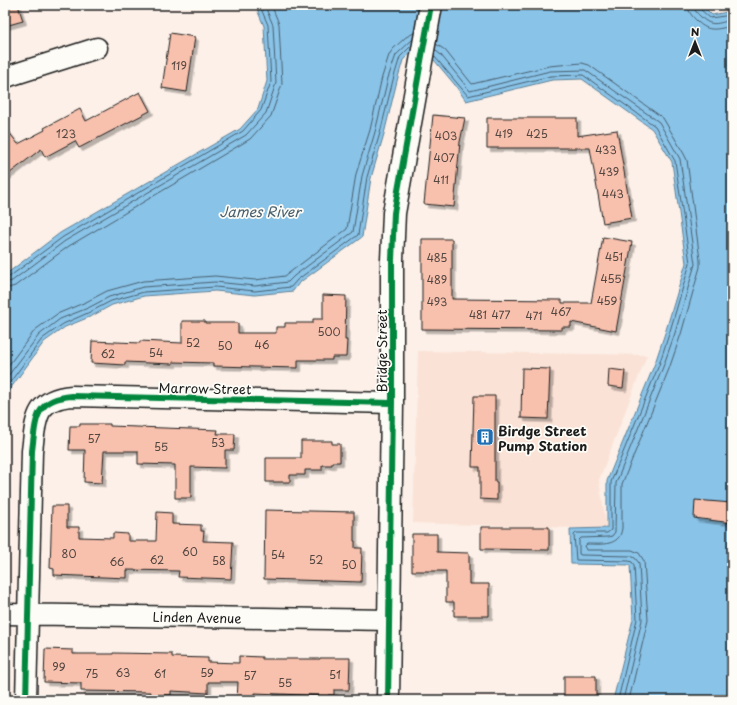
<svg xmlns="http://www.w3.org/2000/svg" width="737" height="705" font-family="'Playpen Sans',sans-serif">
  <defs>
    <filter id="shadow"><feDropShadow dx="3.5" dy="3.5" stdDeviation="0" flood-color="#0004"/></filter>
  </defs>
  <rect width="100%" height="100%" fill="#fcf0e8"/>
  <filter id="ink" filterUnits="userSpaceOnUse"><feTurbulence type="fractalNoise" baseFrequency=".025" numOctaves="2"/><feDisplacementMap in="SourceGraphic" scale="8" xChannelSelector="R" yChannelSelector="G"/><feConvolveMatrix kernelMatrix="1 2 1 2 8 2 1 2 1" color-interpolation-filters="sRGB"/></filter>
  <g filter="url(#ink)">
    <path fill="#fbe2d6" d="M418,351L647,355L599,480L607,529L413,523Z"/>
    <path fill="#89c3e8" stroke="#5d8096" d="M258,5H702L712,15L732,11V700H613L633,619L630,565L571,564L570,529L607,528V481L655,363L666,330L686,263L672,162L652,129L582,79L552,80L466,101L455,85L434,60L416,48L403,60L397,81L384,134L371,178L362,237L299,283L293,291L255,295L215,291L144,296L112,305L92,316L65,327L44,342L5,396V275L60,233L240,129L258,109L267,81L264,26L258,12Z"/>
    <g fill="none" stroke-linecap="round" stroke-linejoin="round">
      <path stroke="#485f6e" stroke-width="1" d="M688,5C688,12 692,16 697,21C709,33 717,29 732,26
        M694,5C694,10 696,12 700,16C712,28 717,23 732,20
        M699,5L700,9L710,18L732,15
        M436,44L445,50L472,84L549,66L582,63L589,65L663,118L684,154L687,160L700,260V267L681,334L669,369L622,484V528C620,547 601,544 587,544L585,546L587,550H632L639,553L644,561L648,620L629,700
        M435,50L441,55L470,91L550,71L585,70L659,122L680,159L695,264L675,333L663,367L616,483L615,532L612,536L608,537L581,538L579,540V554L581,555L631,556L635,558L639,563L642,620L623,700
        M434,56L468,96L551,76L583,75L655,126L675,161L690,263L670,331L659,365L611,482V530L607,533H576L574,535L576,560L629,561L632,562L634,565L637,619L618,700
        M5,278L9,277L63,237L243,131L261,110L271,82L268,25L262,11V5
        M5,283L12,281L65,241L246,135L266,113L276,83L273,25L267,11V5
        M5,289L15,286L69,246L250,139L271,116L282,84L279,24L273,9V5
        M5,370L35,330L57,314L86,302L107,291L143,281L215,276L255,280L285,276L347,229L356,174L370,130L382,77L389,55L393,49L406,37L414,33
        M5,380L39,335L60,319L88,308L109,297L143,287L215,282L255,286L288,282L294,276L353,232L362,176L375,132L388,78L396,55L413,39
        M5,389L42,339L63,324L90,312L111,301L144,292L215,287L255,291L291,287L297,280L358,235L367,177L380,133L393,80L400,57L411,46"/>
    </g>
    <path fill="#f8c1ad" stroke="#1c1c1c" filter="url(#shadow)" d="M5,5H18L23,21L5,26Z
      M170,33L195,37L187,92L162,88Z
      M140,92L150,111L79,148L75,141L45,157L41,149L5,177V127L18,144L45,130L44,128L80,109L86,121Z
      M433,115L465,118L460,142L454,207L424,204Z
      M487,118H577V136L617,130L632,218L603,223L590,148H487Z
      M603,237L632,242L616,331L571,322V327H562V330L422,329V239H452V299L562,300V303H591Z
      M323,295L346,296L345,340H347L346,357H332V360H298V368L213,366V363L173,362V364L125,362V365L91,363L92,341L140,343V341L182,343V321H205V323H238V333H276V327H285V323H313V319H323Z
      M522,368L550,369L548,419L521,418Z
      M609,369L625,371L623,388L608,386Z
      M474,396H495V482H497V500L480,499V467H472Z
      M80,424H110V426L218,430L217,434H235L234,450H225V468L191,467V498H175V465L138,464V451H104L102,483L84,482L85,450H69L70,426H80Z
      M301,441H332V444H340V462H332V465H322V470H305V475H290V482H266V458H301Z
      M695,500L732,503V523L694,518Z
      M52,506H67V527H79V537L113,538V533L128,534V541H156L157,512L172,513V524L201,525V531H204L203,541L233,542L231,579L178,577L179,571L127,570V578L54,575V569L50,568Z
      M265,510L354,512V541H355V548H362L361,582L264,579Z
      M481,527H549V550L481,549Z
      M412,534H437V552L469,553V584H489V616H454V602H446V571H412Z
      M45,649L73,650V654H113V653L172,654V657L208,658V662L239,663V656L262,657V659H320V658H350L349,690H334V695H328V696L255,693V700H237L238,682H208V693L171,691V695H150V692L81,691V683L44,682Z
      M564,676H596V700H564Z"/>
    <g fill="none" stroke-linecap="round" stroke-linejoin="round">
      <defs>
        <path id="street" d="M5,78L9,76L97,48
          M5,614L390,620
          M26,700L32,451C36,420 34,399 72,396L392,403"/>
        <path id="secondary" d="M388,700L392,403V260L394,213L431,5"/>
      </defs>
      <use href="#street" stroke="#1c1c1c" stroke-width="23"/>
      <use href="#secondary" stroke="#1c1c1c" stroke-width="25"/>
      <use href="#street" stroke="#fdfcf7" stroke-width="20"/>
      <use href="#secondary" stroke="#fdfcf7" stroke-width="22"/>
      <defs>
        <path id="cycleway" d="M26,700L32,451C36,420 34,399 72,396L392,403
          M388,700L392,403V260L394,213L431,5"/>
      </defs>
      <use href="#cycleway" stroke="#fdfcf7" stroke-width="8"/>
      <use href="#cycleway" stroke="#00873e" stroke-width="6"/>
    </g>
  </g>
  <defs>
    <symbol id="building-square" viewBox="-11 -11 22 22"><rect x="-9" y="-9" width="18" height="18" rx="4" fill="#1f6fb2" stroke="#fdfcf7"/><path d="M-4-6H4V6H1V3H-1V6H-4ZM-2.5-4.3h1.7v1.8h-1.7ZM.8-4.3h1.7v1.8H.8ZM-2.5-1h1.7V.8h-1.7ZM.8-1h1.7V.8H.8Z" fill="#fff"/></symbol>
  </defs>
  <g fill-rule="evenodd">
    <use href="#building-square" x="475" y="427" width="20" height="20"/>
  </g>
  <g text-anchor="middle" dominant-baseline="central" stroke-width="3.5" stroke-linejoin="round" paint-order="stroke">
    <g font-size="11" fill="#534540">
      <text x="179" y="65">119</text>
      <text x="66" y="133">123</text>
      <text x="504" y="133">419</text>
      <text x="537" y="133">425</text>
      <text x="446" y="135">403</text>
      <text x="606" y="149">433</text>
      <text x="444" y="157">407</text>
      <text x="609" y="171">439</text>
      <text x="441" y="179">411</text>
      <text x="613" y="193">443</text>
      <text x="614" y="256">451</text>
      <text x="437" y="257">485</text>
      <text x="611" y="278">455</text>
      <text x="437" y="279">489</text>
      <text x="607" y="300">459</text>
      <text x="437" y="301">493</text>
      <text x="561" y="311">467</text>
      <text x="478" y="314">481</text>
      <text x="501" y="314">477</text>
      <text x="534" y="315">471</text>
      <text x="329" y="331">500</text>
      <text x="193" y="342">52</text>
      <text x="262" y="344">46</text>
      <text x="225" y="345">50</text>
      <text x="156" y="352">54</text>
      <text x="108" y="353">62</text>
      <text x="94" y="438">57</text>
      <text x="218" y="442">53</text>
      <text x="161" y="446">55</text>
      <text x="190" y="551">60</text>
      <text x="69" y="553">80</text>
      <text x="278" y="554">54</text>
      <text x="157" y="559">62</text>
      <text x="316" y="559">52</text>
      <text x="219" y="560">58</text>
      <text x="117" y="561">66</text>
      <text x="349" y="564">50</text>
      <text x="59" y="666">99</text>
      <text x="123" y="672">63</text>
      <text x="207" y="672">59</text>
      <text x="92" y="673">75</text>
      <text x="160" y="673">61</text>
      <text x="335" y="674">51</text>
      <text x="250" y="675">57</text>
      <text x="285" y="682">55</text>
    </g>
    <g font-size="13" fill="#1c1c1c" stroke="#fdfcf7">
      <text transform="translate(381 351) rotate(-90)">Bridge Street</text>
      <text transform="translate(205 388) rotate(1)">Marrow Street</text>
      <text transform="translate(197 617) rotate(1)">Linden Avenue</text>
    </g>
    <g font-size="13" font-weight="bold" fill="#1c1c1c" stroke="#fdfcf7" text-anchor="start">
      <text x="498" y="430">Birdge Street<tspan x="498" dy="15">Pump Station</tspan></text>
    </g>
    <g font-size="14" font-style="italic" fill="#485f6e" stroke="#fdfcf7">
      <text x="260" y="211">James River</text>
    </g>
  </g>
  <rect width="737" height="705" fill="none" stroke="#fdfcf7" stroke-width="20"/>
  <rect x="10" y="10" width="717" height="685" fill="none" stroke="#1c1c1c" stroke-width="1.5" filter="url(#ink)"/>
  <g transform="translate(695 42)" stroke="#fdfcf7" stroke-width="3" paint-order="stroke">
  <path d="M0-3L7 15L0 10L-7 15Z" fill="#1c1c1c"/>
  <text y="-6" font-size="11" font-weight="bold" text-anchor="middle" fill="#1c1c1c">N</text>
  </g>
</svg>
